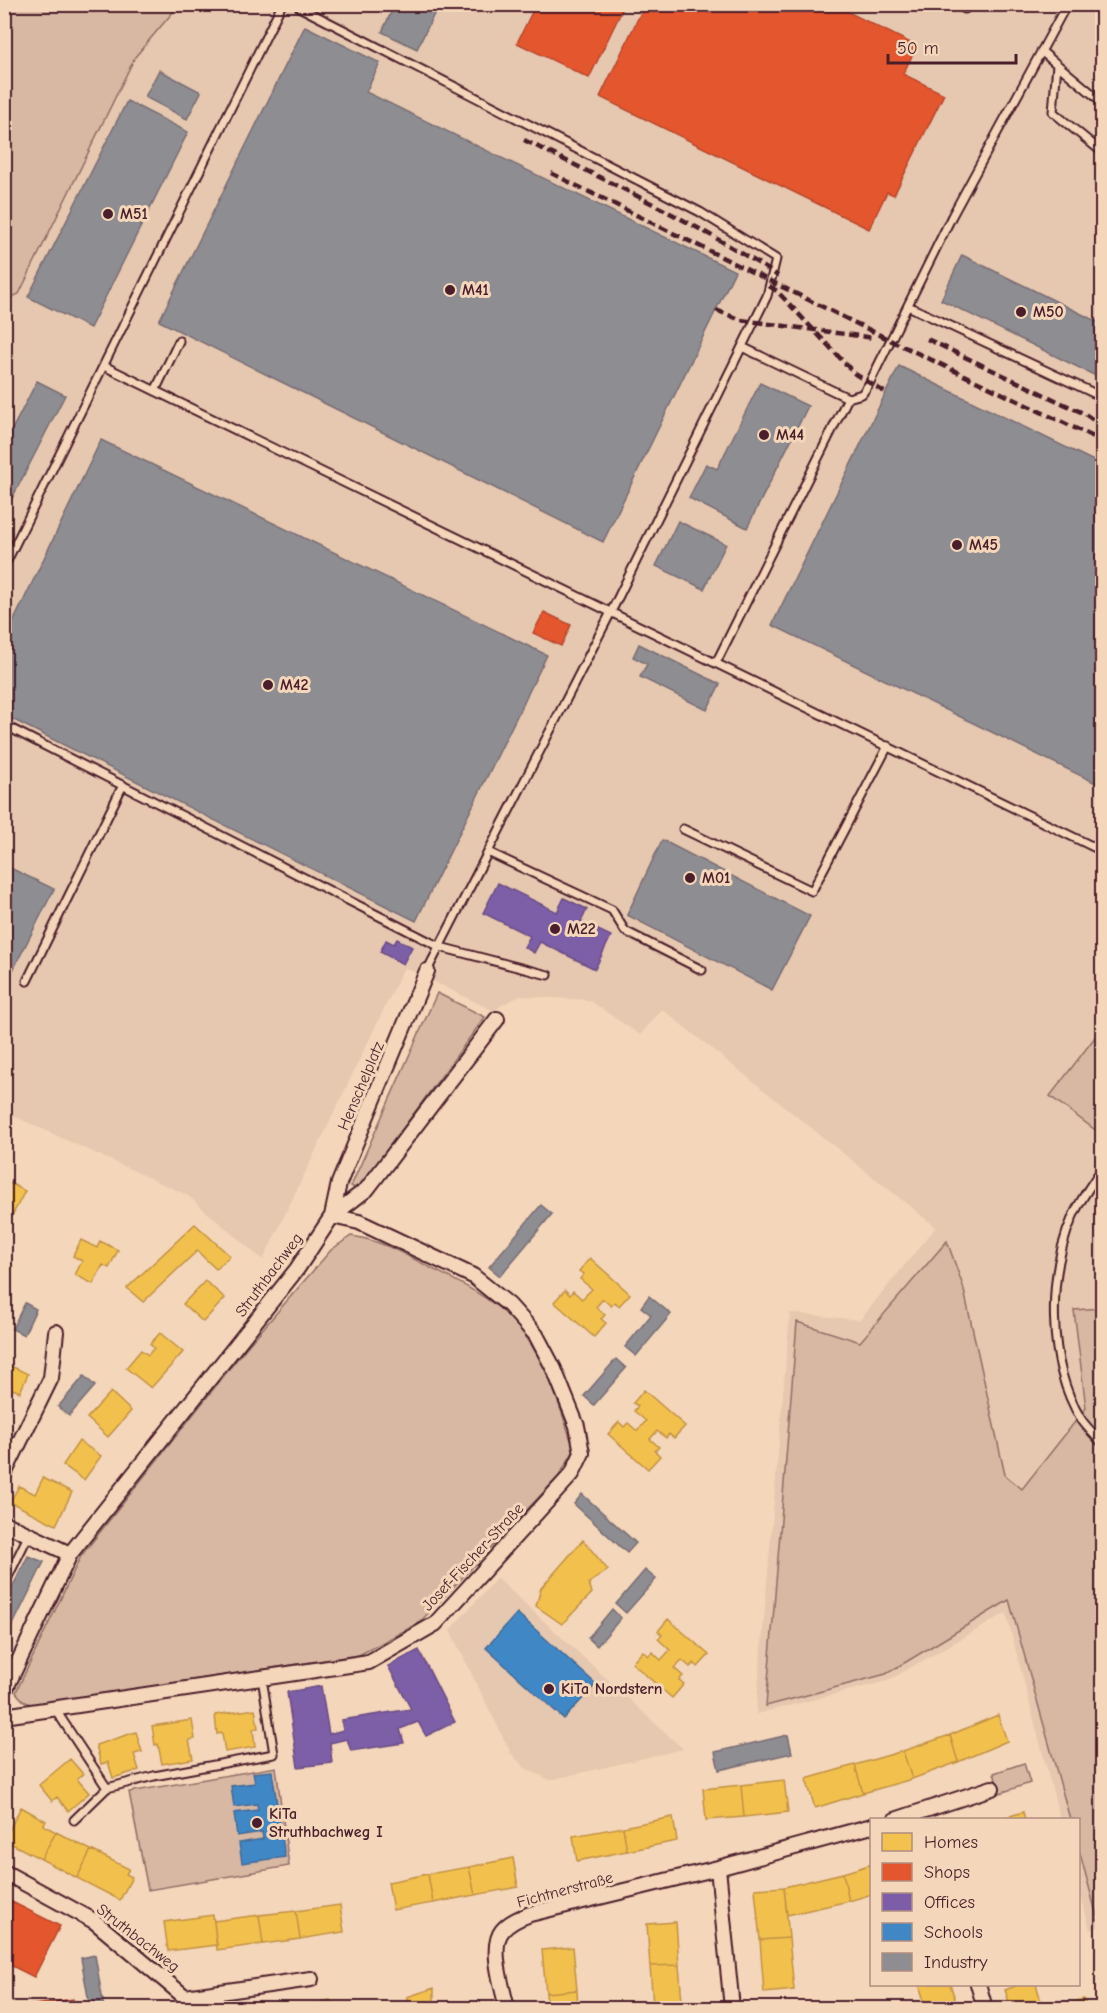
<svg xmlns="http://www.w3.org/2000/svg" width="1107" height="2013" font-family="'Comic Neue',sans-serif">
  <rect width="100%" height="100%" fill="#f4d6ba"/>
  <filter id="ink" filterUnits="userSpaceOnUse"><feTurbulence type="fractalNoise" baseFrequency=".0167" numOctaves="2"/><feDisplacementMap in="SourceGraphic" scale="12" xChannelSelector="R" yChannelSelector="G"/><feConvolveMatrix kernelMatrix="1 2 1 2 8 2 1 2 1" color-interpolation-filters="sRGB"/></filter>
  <g filter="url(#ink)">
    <path fill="#e6c7af" d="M7,5H1102V1926L1090,1930L1079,1888L1078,1820L1060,1819L1006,1613L887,1681L756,1714L790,1313L860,1320L936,1227L662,1009L640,1035L589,1000L520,996L503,1004L494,1011L404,967L263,1260L187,1195L5,1112L4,114L7,93Z
      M497,1578L683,1749L550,1780L525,1768L511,1753L450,1630Z"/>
    <path fill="#d8b8a2" stroke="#916c66" stroke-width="1.5" d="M11,5H179L135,57L19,294L9,298H4V152L10,94Z
      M437,993L485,1017L361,1185L356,1189L351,1186Z
      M1102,1028V1135L1050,1096Z
      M351,1236C381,1240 404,1254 431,1268C456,1281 484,1294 505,1313C543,1348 559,1402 574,1450L559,1476L419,1623L359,1655L166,1684L44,1705C30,1705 24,1704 16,1692L81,1556L246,1348L331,1250Z
      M947,1241L963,1286L1005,1475L1022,1489L1086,1408L1074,1310L1102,1308V1919L1098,1920L1079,1850L1078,1820L1070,1819L1009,1600L886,1674L766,1706L797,1322L860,1342Z
      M1024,1763L1030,1783L1000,1793L994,1773Z
      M276,1767L289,1866L148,1890L129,1792Z"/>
    <path fill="#f2c14e" stroke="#c09044" stroke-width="1.5" d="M4,1180L25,1191L13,1214L4,1209Z
      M195,1224L230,1256L216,1269L197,1251L143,1302L127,1288Z
      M81,1240L97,1248L100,1241L118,1250L109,1268L103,1265L93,1284L75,1275L82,1261L73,1256Z
      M590,1258L630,1294L619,1306L615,1302L611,1306L603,1299L596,1307L605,1315L601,1319L606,1323L594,1337L554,1302L565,1290L570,1295L573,1291L582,1299L592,1289L580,1279L584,1274L579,1271Z
      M205,1281L225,1298L203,1322L183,1304Z
      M160,1333L183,1352L151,1388L126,1368L141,1350L148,1355L154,1348L150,1344Z
      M11,1366L28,1374L20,1392L13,1389L4,1407V1370L8,1371Z
      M644,1390L685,1426L674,1438L669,1434L666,1438L657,1431L650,1439L659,1447L655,1451L660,1456L648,1469L608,1434L619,1422L624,1427L628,1423L637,1431L646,1421L634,1411L638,1406L633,1403Z
      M111,1392L131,1411L108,1437L87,1418Z
      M79,1441L101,1456L84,1480L63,1465Z
      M43,1478L72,1492L56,1525L10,1502L19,1486L35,1494Z
      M583,1540L608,1570L589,1583L592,1593L562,1624L536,1606L541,1588Z
      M668,1619L709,1655L698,1667L694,1663L690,1667L682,1660L674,1668L683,1676L679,1680L684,1684L672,1698L632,1663L643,1651L648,1656L652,1652L661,1660L670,1650L658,1639L662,1635L658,1631Z
      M255,1709L258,1728L253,1729L255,1747L225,1752L222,1733L217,1734L215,1715Z
      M998,1715L1007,1741L958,1762L950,1735Z
      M192,1720L195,1739L189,1740L193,1759L162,1764L158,1744L155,1745L152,1726Z
      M136,1732L142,1752L134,1754L139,1770L113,1778L108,1762L101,1764L96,1745Z
      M950,1735L958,1762L912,1779L903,1751Z
      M903,1751L912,1779L863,1793L855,1765Z
      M70,1759L83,1774L77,1779L89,1793L68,1811L57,1797L52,1801L39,1785Z
      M855,1765L863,1793L815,1808L806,1779Z
      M784,1780L788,1812L744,1817L741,1785Z
      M741,1785L744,1817L706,1820L703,1789Z
      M21,1807L46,1821L43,1825L56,1832L41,1859L4,1840Z
      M1023,1812L1025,1820H997Z
      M673,1817L677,1841L627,1851L623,1827Z
      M623,1827L627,1851L577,1861L573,1836Z
      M56,1832L91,1850L77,1878L41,1859Z
      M91,1850L129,1869L126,1874L132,1877L120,1900L77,1878Z
      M513,1858L518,1887L475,1895L469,1867Z
      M872,1864V1894L849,1901L843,1873Z
      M469,1867L475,1895L433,1903L428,1874Z
      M843,1873L849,1901L787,1915L784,1887Z
      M428,1874L433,1903L393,1910L388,1882Z
      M784,1887L789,1938L760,1940L755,1889Z
      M340,1905L344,1932L300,1939L296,1911Z
      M296,1911L300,1939L263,1944L259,1915Z
      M213,1915L217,1945L168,1951L164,1922Z
      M259,1915L263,1944L217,1950L214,1921Z
      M676,1922L679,1965L650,1966L647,1924Z
      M789,1938L794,1990L764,1993L760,1940Z
      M573,1947L577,1990L546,1993L542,1950Z
      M679,1965L682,2002L653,2005L650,1966Z
      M919,1984H950L958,2008H926Z
      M1021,1984H1036L1043,2008H1011L1005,1990Z
      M434,1988V2008H411L407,1997Z
      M577,1990L578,2008H547L546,1993Z
      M1084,1999L1087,2008H1052Z
      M330,2000L332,2008H299Z"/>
    <path fill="#e4572e" stroke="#b6462d" stroke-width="1.5" d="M536,4H625L589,78L517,43Z
      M645,4H832L917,46L903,74L944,94L894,195L887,192L869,229L600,97Z
      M544,612L571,625L561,646L533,633Z
      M4,1898L60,1926L34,1977L4,1962Z
      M73,1999L74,2008H28V2006Z"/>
    <path fill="#7b5ea7" stroke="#6c4b82" stroke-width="1.5" d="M498,883L557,912L564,898L587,909L581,922L611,936L595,969L540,942L534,953L524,947L530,936L483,913Z
      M397,939L412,947L403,964L380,952L386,940L394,944Z
      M419,1650L455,1722L426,1736L418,1722L400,1729L404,1743L351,1751L347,1739L330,1743L332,1763L298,1767L287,1692L321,1686L329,1734L343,1730L342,1720L411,1709L388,1666Z"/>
    <path fill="#3f88c5" stroke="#426897" stroke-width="1.5" d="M517,1613L596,1684L564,1719L486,1648Z
      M272,1771L285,1857L242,1863L239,1843L263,1839L262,1832L237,1836L234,1813L258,1810L257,1804L234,1807L231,1786L255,1783L253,1773Z"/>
    <path fill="#8d8d92" stroke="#796c73" stroke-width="1.5" d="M395,4H439L417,49L382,32Z
      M305,26L380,63L366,92L735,271L603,542L159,321Z
      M159,70L201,92L187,119L145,97Z
      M127,101L188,132L90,328L28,297Z
      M962,255L1102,324V379L941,300Z
      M899,366L1102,465V786L772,625Z
      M37,381L65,395L4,514V445Z
      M760,383L808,406L747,528L689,498L706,464L717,469Z
      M101,440L547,655L416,921L4,715V641Z
      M678,521L726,544L704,589L656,566Z
      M639,644L720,684L707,710L640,677L647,664L633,657Z
      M662,840L810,916L772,990L627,915Z
      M4,865L54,889L4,988Z
      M541,1205L552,1214L500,1276L489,1267Z
      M649,1296L671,1314L636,1356L625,1347L651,1315L641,1307Z
      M25,1303L36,1309L24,1335L12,1329Z
      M616,1359L626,1368L594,1405L584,1396Z
      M84,1376L95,1386L69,1416L58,1407Z
      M582,1494L636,1543L627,1553L574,1504Z
      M28,1556L44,1562L4,1643V1604Z
      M645,1570L656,1579L626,1613L616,1604Z
      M612,1609L621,1618L597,1646L588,1638Z
      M788,1735L792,1753L719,1770L715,1752Z
      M95,1955L104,2008H90L81,1958Z"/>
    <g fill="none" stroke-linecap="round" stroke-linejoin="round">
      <defs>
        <path id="service" d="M955,4L965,9L972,4
          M299,7L700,212L776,259L767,296L611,612L427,971
          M1041,51L1102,102
          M1057,64L1053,112L1102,152
          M908,306L1102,397
          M742,347L848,398
          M104,366L1102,851
          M155,391L179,341
          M4,567L282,4
          M716,663L848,398L862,394L869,384L952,216L1067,4
          M4,725L440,947L548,975
          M683,829L812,891L888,746
          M488,852L612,910L625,931L702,970
          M27,981L123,785
          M1102,1169C1092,1183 1081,1199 1073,1216C1047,1275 1047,1363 1081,1419C1087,1428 1096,1436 1102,1443
          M4,1585L29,1534
          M55,1709L107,1788
          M74,1820L107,1788L154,1776L274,1754L262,1678"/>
        <path id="minor" d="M332,1216L339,1183L427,971
          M4,1474L51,1378L56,1332
          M4,1523L70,1554
          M4,1692L70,1554L297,1269L332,1216L367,1189L497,1019
          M4,1716L369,1662L435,1624L572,1474L582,1453L577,1426L554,1369L536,1335L509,1305L473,1276L359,1222L332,1216
          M895,1820L992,1788
          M718,1868L732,2008
          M4,1872L94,1921L185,1997L192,2008
          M978,1984L985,2008
          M185,1997L311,1979
          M507,2008C503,1990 489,1947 502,1931C509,1922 520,1918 530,1914L718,1868L872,1826"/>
      </defs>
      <use href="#service" stroke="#4a1f2b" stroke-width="11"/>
      <use href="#minor" stroke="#4a1f2b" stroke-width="18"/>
      <use href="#service" stroke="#f4d6ba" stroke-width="7"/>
      <use href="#minor" stroke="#f4d6ba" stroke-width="14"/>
      <path stroke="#4a1f2b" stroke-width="4.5" stroke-dasharray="9 4.5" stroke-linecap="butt" d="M524,140C611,183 697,223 778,276
        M551,173L892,341L1102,441
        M769,286L777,291L855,374L886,393
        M716,310L741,320L874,338
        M927,339L1085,414L1102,426"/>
    </g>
  </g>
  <g fill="#4a1f2b" stroke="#f4d6ba" stroke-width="2">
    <circle cx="108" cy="214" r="6"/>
    <circle cx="450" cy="290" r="6"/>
    <circle cx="1021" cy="312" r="6"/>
    <circle cx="764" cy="435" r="6"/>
    <circle cx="957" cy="545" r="6"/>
    <circle cx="268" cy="685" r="6"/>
    <circle cx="690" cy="878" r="6"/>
    <circle cx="555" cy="929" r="6"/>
    <circle cx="549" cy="1689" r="6"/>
    <circle cx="257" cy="1823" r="6"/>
  </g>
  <g text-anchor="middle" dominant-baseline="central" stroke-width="6" stroke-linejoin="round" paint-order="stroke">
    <g font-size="16" font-weight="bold" fill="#4a1f2b" stroke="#f4d6ba" text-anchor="start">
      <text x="120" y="214">M51</text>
      <text x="462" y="290">M41</text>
      <text x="1033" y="312">M50</text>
      <text x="776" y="435">M44</text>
      <text x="969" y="545">M45</text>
      <text x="280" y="685">M42</text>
      <text x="702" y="878">M01</text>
      <text x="567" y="929">M22</text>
      <text x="561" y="1689">KiTa Nordstern</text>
      <text x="269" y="1814">KiTa<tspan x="269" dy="18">Struthbachweg I</tspan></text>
    </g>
    <g font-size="16" fill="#4a1f2b" stroke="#f4d6ba">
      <text transform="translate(361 1086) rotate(-67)">Henschelplatz</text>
      <text transform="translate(269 1275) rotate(-53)">Struthbachweg</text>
      <text transform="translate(473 1557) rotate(-47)">Josef-Fischer-Straße</text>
      <text transform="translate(565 1890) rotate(-15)">Fichtnerstraße</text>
      <text transform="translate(138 1938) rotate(38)">Struthbachweg</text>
    </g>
  </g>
  <rect width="1107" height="2013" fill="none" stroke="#f4d6ba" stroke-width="24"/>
  <rect x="12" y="12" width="1083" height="1989" fill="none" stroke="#4a1f2b" stroke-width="2" filter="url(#ink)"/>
  <rect x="870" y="1818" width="210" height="168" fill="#f4d6ba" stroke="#b08d81" stroke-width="1.5"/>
  <rect x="882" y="1833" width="30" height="18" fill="#f2c14e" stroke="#b08d81" stroke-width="1.5"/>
  <text x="924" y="1848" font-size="18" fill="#4a1f2b">Homes</text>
  <rect x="882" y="1863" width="30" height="18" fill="#e4572e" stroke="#b08d81" stroke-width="1.5"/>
  <text x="924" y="1878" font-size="18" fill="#4a1f2b">Shops</text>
  <rect x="882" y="1893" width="30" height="18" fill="#7b5ea7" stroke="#b08d81" stroke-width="1.5"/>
  <text x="924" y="1908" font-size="18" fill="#4a1f2b">Offices</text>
  <rect x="882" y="1923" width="30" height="18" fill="#3f88c5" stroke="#b08d81" stroke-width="1.5"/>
  <text x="924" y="1938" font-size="18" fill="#4a1f2b">Schools</text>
  <rect x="882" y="1953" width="30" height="18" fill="#8d8d92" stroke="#b08d81" stroke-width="1.5"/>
  <text x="924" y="1968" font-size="18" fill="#4a1f2b">Industry</text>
  <path d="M888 54v9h128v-9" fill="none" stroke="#4a1f2b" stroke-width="3"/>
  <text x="897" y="54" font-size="18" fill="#4a1f2b" stroke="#f4d6ba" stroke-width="4.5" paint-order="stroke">50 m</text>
</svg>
